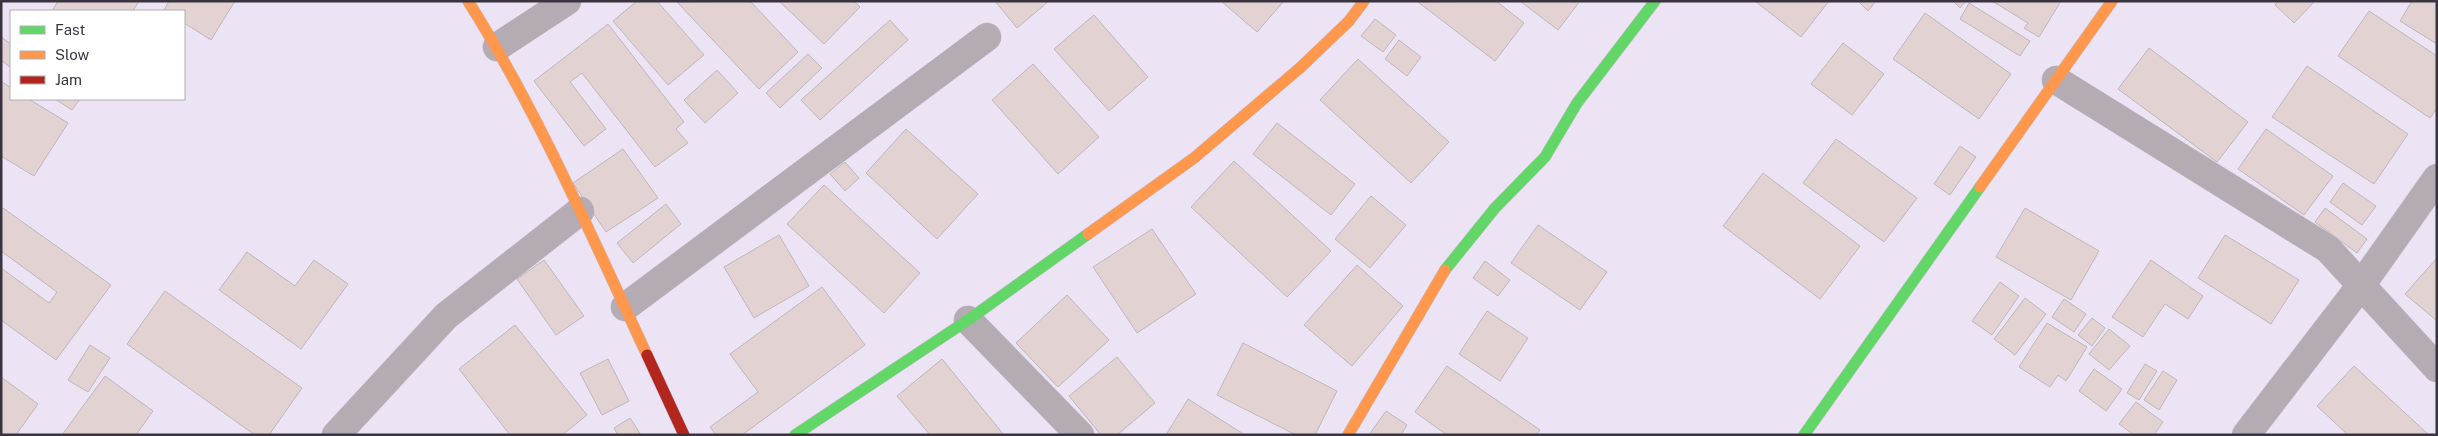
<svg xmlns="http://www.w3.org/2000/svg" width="2438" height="436" font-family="'Public Sans',sans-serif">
  <rect width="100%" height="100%" fill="#ece3f5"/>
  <path fill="#e2d3d2" stroke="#bfb6ba" d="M58,1H139L133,11H52Z
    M169,1H235L211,40L184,23V11L164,10Z
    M637,1H657L704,55L668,85L613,21Z
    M750,1L798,52L759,89L677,2Z
    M779,1H854L860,7L824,44Z
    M995,1H1049L1017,28Z
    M1221,1H1284L1257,32Z
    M1496,1L1524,23L1495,61L1418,2Z
    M1520,1H1580L1558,30Z
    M1755,1H1829L1801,37Z
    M1858,1H1876L1868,11Z
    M1953,1H1966L1960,8Z
    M1992,1H2061L2039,37L2024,28L2028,23Z
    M2278,1H2315L2294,23L2275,5Z
    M2412,1H2437V44L2400,21Z
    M1969,3L2030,41L2020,56L1960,19Z
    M2369,11L2437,56V108L2430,118L2338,56Z
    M1925,13L2011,74L1979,119L1893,59Z
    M1094,15L1148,77L1109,111L1054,49Z
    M1375,19L1396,35L1383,52L1361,36Z
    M890,20L908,40L820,120L801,100Z
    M608,24L684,122L676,129L688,143L655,167L582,73L570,82L606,129L584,146L534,81Z
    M1,37L11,44V68L1,60Z
    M1399,40L1421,57L1407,76L1385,59Z
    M1843,43L1884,74L1852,115L1811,84Z
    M2149,48L2248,122L2217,162L2118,89Z
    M808,54L822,68L780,108L766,93Z
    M1358,59L1449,142L1411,183L1320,100Z
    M1033,64L1099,137L1058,174L992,100Z
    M2307,66L2408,134L2374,184L2272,117Z
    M717,70L738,93L705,123L684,100Z
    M1,81L11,88V99H29L68,123L34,176L1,156Z
    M55,99H80L72,110Z
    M1277,123L1355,184L1331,215L1253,154Z
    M906,129L978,194L937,239L866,173Z
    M2266,129L2333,176L2304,215L2238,169Z
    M1836,139L1917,198L1884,242L1803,183Z
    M1960,146L1976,157L1950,195L1934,184Z
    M623,149L658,198L606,232L573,183Z
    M1234,161L1331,251L1287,297L1191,207Z
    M845,162L859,178L845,191L830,174Z
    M1763,173L1860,246L1820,299L1723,226Z
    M2343,183L2376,206L2362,225L2330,202Z
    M824,185L920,273L884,313L787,224Z
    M1371,196L1406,225L1370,268L1335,239Z
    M666,204L681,224L633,263L617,243Z
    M3,208L111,285L56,360L1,320V268L49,303L57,292L1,251V211Z
    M2025,208L2099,251L2071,300L1996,257Z
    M2325,208L2367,239L2357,253L2315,222Z
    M1538,225L1607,272L1580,310L1511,263Z
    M1152,229L1196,294L1137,333L1093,267Z
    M779,235L809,286L754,318L724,267Z
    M2225,235L2299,280L2271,324L2198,278Z
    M247,252L295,286L314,260L348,284L301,349L219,290Z
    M2437,258V321L2405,294Z
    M544,260L584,316L556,335L517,279Z
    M2151,260L2203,296L2188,319L2165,304L2143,337L2112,317Z
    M1485,261L1510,280L1498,296L1473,278Z
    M1357,265L1403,306L1352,366L1304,325Z
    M2000,282L2019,296L1992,335L1972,321Z
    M822,287L865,345L742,435H716L710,427L758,392L730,354Z
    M165,291L302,388L269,435H255L127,344Z
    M1067,295L1109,340L1058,387L1016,343Z
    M2025,298L2046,314L2015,355L1994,339Z
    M2064,299L2086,314L2074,332L2052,317Z
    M1487,311L1528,338L1500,381L1459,354Z
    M2092,318L2105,328L2092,346L2078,335Z
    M2047,323L2087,347L2066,381L2058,375L2050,387L2019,367Z
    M515,325L587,415L562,435H510L459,369Z
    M2109,329L2130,346L2109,370L2089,354Z
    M1243,343L1337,391L1315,435H1296L1217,395Z
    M90,345L110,358L88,392L68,380Z
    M1117,357L1155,403L1117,435H1101L1069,396Z
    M608,359L629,401L602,415L580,373Z
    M942,359L1004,435H930L897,396Z
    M2145,364L2157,371L2139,400L2127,393Z
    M1447,366L1540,430L1536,435H1447L1415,412Z
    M2354,366L2429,435H2348L2317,406Z
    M2094,369L2122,389L2106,411L2079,391Z
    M2163,371L2177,380L2159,410L2144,400Z
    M105,376L153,411L136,435H62Z
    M1,377L38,404L16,435H1Z
    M1188,399L1245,435H1166Z
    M2136,402L2163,422L2154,435H2134L2119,424Z
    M1386,411L1407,425L1401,435H1369Z
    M630,418L641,435H618L614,428Z"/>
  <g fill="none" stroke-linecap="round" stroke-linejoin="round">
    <defs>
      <path id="street" d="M497,47L567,1
        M2056,80L2328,249L2437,368
        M625,307L987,37
        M968,320L1080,435
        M336,435L446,316L580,211
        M2246,435L2362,284L2437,178"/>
      <path id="fast" d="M1445,270L1495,208L1545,157L1577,103L1655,1
        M795,435L968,320L1088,234
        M1804,435L1980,187"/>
      <path id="slow" d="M468,1C538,112 591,235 647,355
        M1980,187L2112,1
        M1088,234L1194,158L1301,67L1349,21L1364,1
        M1348,435L1445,270"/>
      <path id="jam" d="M647,355L684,435"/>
    </defs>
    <use href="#street" stroke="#c8c2cf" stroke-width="29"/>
    <use href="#fast" stroke="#c8c2cf" stroke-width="12"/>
    <use href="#slow" stroke="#c8c2cf" stroke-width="12"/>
    <use href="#jam" stroke="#c8c2cf" stroke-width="12"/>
    <use href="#street" stroke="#b4abb3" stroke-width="28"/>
    <use href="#fast" stroke="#63d668" stroke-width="11"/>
    <use href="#slow" stroke="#ff974d" stroke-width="11"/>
    <use href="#jam" stroke="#b3261e" stroke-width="11"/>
  </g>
  <rect width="2438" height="436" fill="none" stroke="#3a3441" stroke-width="5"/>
  <rect x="10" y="10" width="175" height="90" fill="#ffffff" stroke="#b0aeb3"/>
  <rect x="20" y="26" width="25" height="8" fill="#63d668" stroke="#b0aeb3"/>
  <text x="55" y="35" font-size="15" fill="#3a3441">Fast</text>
  <rect x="20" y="51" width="25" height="8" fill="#ff974d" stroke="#b0aeb3"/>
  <text x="55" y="60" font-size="15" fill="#3a3441">Slow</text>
  <rect x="20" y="76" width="25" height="8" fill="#b3261e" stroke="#b0aeb3"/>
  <text x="55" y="85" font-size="15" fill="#3a3441">Jam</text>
</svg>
